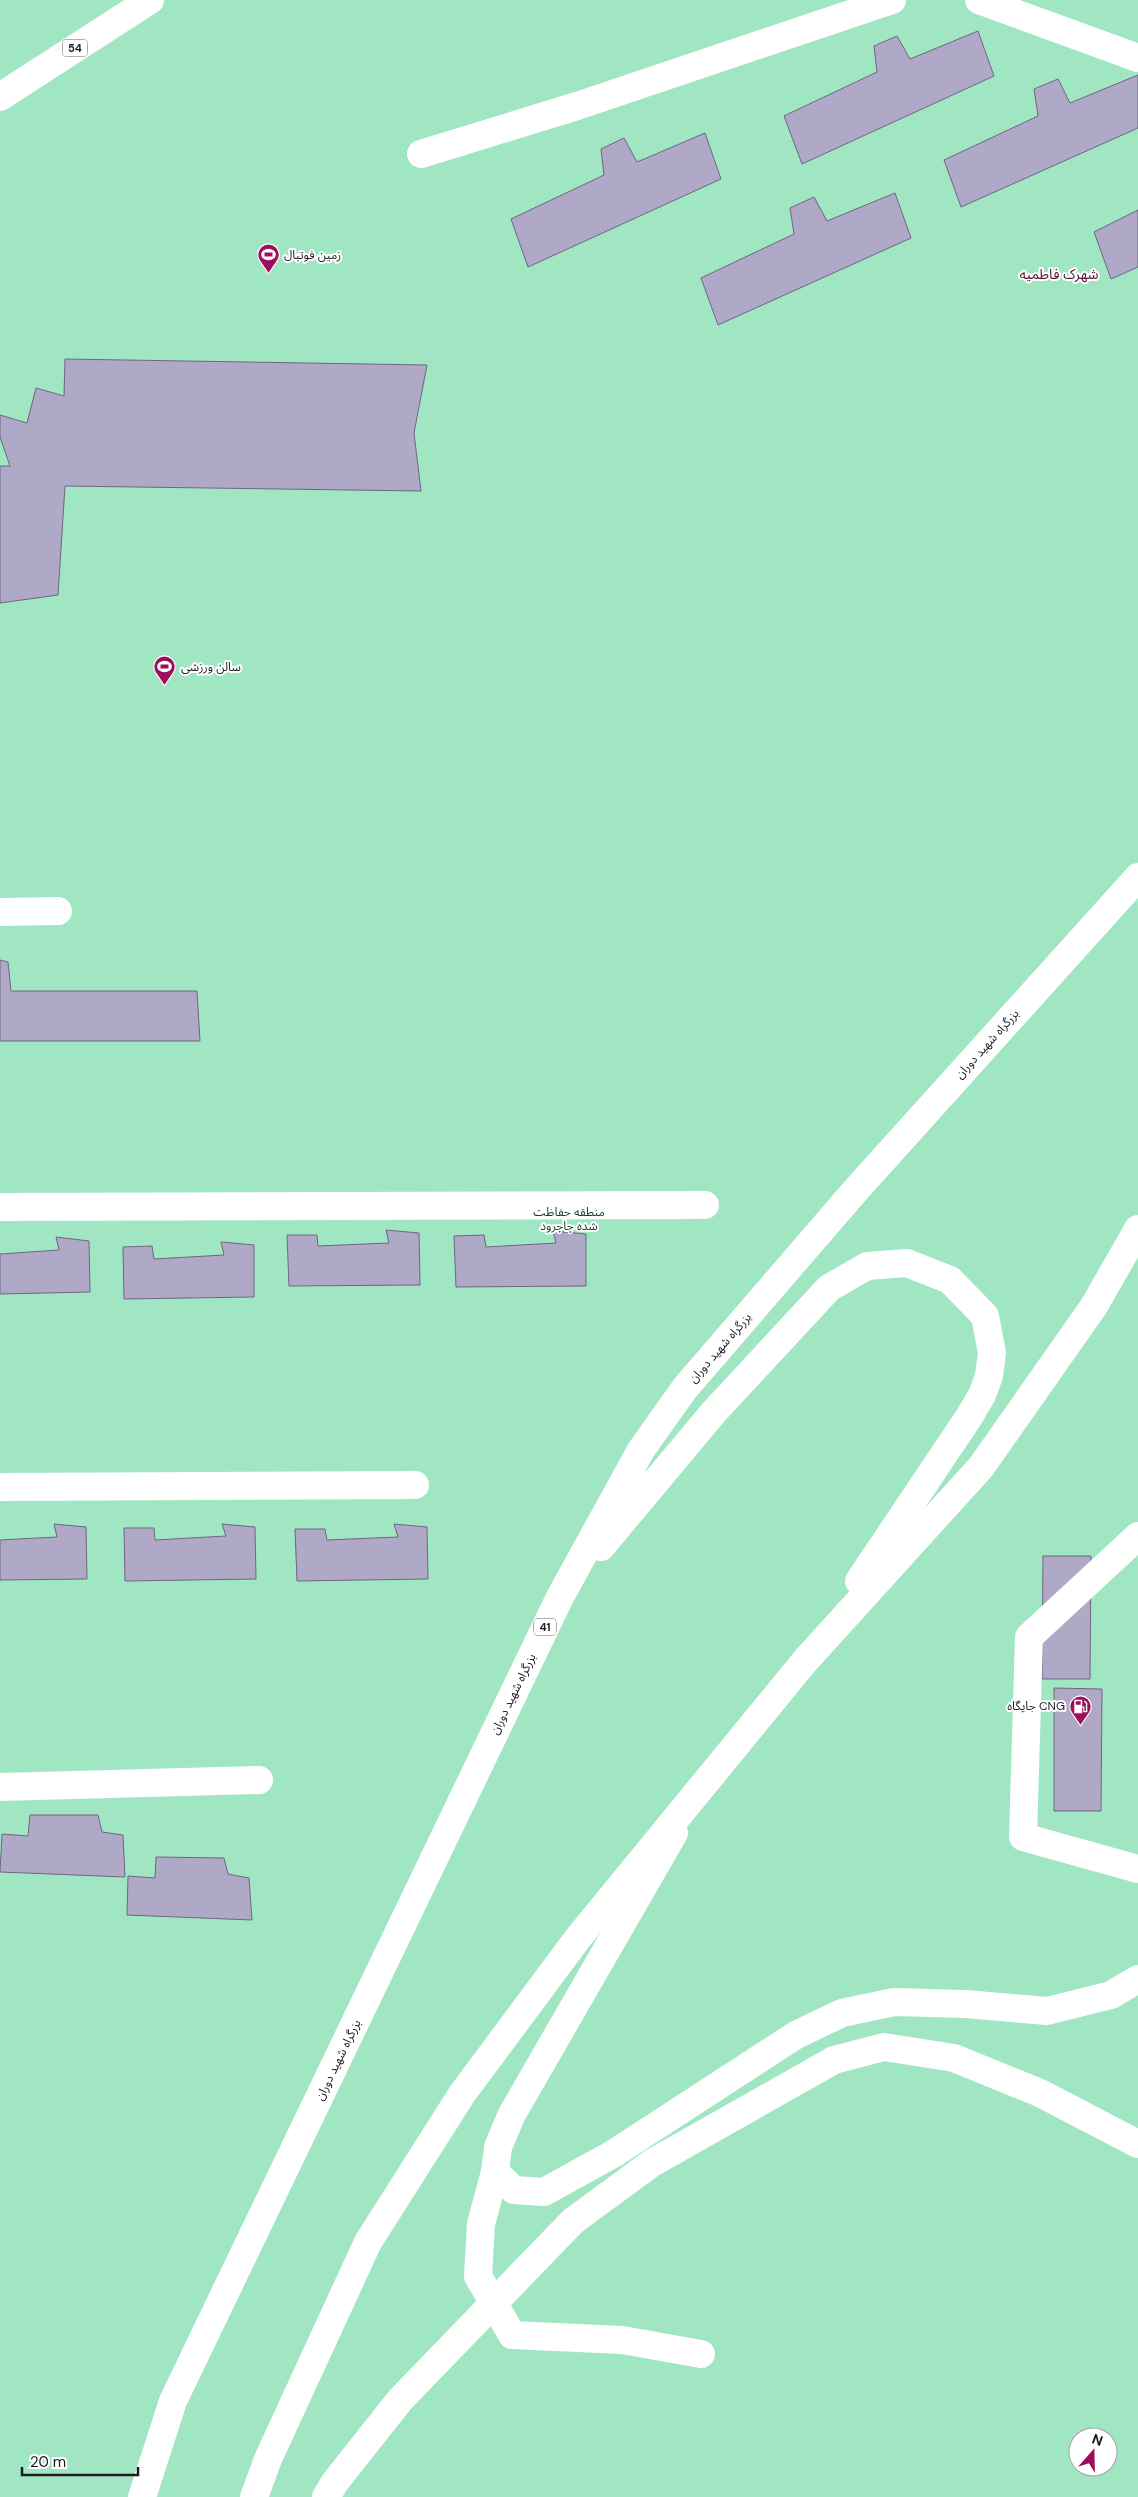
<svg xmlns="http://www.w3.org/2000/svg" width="1138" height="2497" font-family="'DM Sans','Noto Sans Arabic',sans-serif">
  <rect width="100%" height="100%" fill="#e5ddfd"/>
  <path fill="#a1e6c2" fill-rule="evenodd" d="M0,0H1138V2497H0ZM1078,2437H1108V2467H1078Z"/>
  <path fill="#afa8c6" stroke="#6d6682" d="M978,31L994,76L802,164L784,116L877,72L874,46L897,36L910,59Z
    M1138,75V128L961,207L944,160L1038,116L1034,89L1058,79L1070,103Z
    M705,133L721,179L528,267L511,219L604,175L601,149L624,138L637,162Z
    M895,193L911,238L718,325L701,278L794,234L790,208L814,197L827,221Z
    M1138,210V267L1111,279L1094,232Z
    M65,359L427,365L414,433L421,491L65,486L58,595L0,603V466H10L0,437V415L27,423L36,388L64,396Z
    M0,960L8,962L11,991H197L200,1041H0Z
    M386,1230L419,1233L420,1285L289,1286L287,1235H317L318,1246L389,1243Z
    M553,1231L586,1234V1286L456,1287L454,1236L484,1235L486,1247L556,1243Z
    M56,1237L89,1241L90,1292L0,1294V1254L59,1250Z
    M221,1242L254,1245V1297L124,1299L123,1247L152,1246L154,1259L224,1255Z
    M54,1524L86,1527L87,1579L0,1580V1540L57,1537Z
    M222,1524L255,1527L256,1579L125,1581L124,1528H154L155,1540L226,1536Z
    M394,1524L427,1527L428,1579L297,1581L295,1529H325L327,1540L398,1537Z
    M1043,1556H1091L1090,1679H1042Z
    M1054,1688L1102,1689L1101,1811H1054Z
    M30,1815H98L102,1832L123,1835L125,1877L0,1872L2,1834L28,1836Z
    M156,1857L224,1858L228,1874L249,1878L252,1920L127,1915L128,1876L155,1878Z"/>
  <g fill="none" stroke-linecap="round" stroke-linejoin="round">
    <path stroke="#fff" stroke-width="28" d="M979,0L1138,58
      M421,154L577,106L892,0
      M0,912L58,911
      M0,1207L705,1205
      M0,1487L415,1485
      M1138,1536L1029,1637L1023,1837L1138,1869
      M0,1787L259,1780
      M495,2172L481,2224L478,2276L512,2335L622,2340L701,2354"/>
    <path stroke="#fff" stroke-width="28" d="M674,1833L512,2114L498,2147L495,2172L514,2190L544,2192L613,2154L796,2035L842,2013L894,2002L965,2004L1047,2011L1111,1995L1138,1979
      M326,2497L335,2482L400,2400L573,2221L652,2163L834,2060L884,2047L954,2058L1040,2093L1138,2144"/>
    <path stroke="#fff" stroke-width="28" d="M0,97L150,0
      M601,1547L713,1413L829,1288L867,1266L907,1263L950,1280L985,1316L992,1353L989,1376L982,1395L969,1417L859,1581
      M142,2497L173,2401L560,1597L641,1450L685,1388L855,1191L1138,877
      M254,2497L268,2459L368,2242L462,2094L578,1938L805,1661L981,1467L1094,1306L1138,1229"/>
  </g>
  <defs>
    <symbol id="stadium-pin" viewBox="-11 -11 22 30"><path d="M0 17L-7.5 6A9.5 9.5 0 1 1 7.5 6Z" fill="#9e0f5b" stroke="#fff"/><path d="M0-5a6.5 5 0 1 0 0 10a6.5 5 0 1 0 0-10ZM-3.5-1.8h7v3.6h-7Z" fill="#fff"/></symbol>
    <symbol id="fuel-pin" viewBox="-11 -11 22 30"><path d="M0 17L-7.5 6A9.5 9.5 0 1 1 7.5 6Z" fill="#9e0f5b" stroke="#fff"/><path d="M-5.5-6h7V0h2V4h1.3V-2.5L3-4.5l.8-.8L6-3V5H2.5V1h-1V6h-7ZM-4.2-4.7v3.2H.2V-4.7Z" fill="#fff"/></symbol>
  </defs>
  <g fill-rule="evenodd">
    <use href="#stadium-pin" x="256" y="242" width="25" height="34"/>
    <use href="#stadium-pin" x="152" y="654" width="25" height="34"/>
    <use href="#fuel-pin" x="1068" y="1694" width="25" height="34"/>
  </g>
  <g text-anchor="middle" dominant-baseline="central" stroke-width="4" stroke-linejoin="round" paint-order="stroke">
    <g fill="#fff" stroke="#615f66" stroke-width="1">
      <rect x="62.5" y="39.5" width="25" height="17" rx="4"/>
      <rect x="534" y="1618.5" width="22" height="17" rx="4"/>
    </g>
    <g font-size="11" font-weight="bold" fill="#1d1a25">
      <text x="75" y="48">54</text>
      <text x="545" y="1627">41</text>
    </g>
    <g font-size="12" fill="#1d1a25" stroke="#fff" text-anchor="start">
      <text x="284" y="255">زمین فوتبال</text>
      <text x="181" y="667">سالن ورزشی</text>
      <text x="1065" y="1706" text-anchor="end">جایگاه CNG</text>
    </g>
    <g font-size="12" fill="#1d1a25" stroke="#fff">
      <text transform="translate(987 1044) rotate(-48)">بزرگراه شهید دوران</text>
      <text transform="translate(720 1348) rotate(-49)">بزرگراه شهید دوران</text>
      <text transform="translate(513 1694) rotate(-64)">بزرگراه شهید دوران</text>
      <text transform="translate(338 2060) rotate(-64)">بزرگراه شهید دوران</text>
    </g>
    <g font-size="12" fill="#153b2a" stroke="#fff">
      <text x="569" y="1212">منطقه حفاظت<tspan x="569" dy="14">شده جاجرود</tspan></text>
    </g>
    <g font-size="14" fill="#51102f" stroke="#fff">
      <text x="1059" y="274">شهرک فاطمیه</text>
    </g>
  </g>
  <g transform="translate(1093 2452) rotate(20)"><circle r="24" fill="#ffffff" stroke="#a5a3a8"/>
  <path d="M0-4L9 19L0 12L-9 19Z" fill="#9e0f5b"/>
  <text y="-8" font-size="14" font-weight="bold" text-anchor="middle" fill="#1d1a25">N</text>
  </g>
  <path d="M22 2467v8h116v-8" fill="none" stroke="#1d1a25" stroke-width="2.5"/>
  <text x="30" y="2467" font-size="15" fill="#1d1a25" stroke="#ffffff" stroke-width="4" paint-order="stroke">20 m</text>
</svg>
